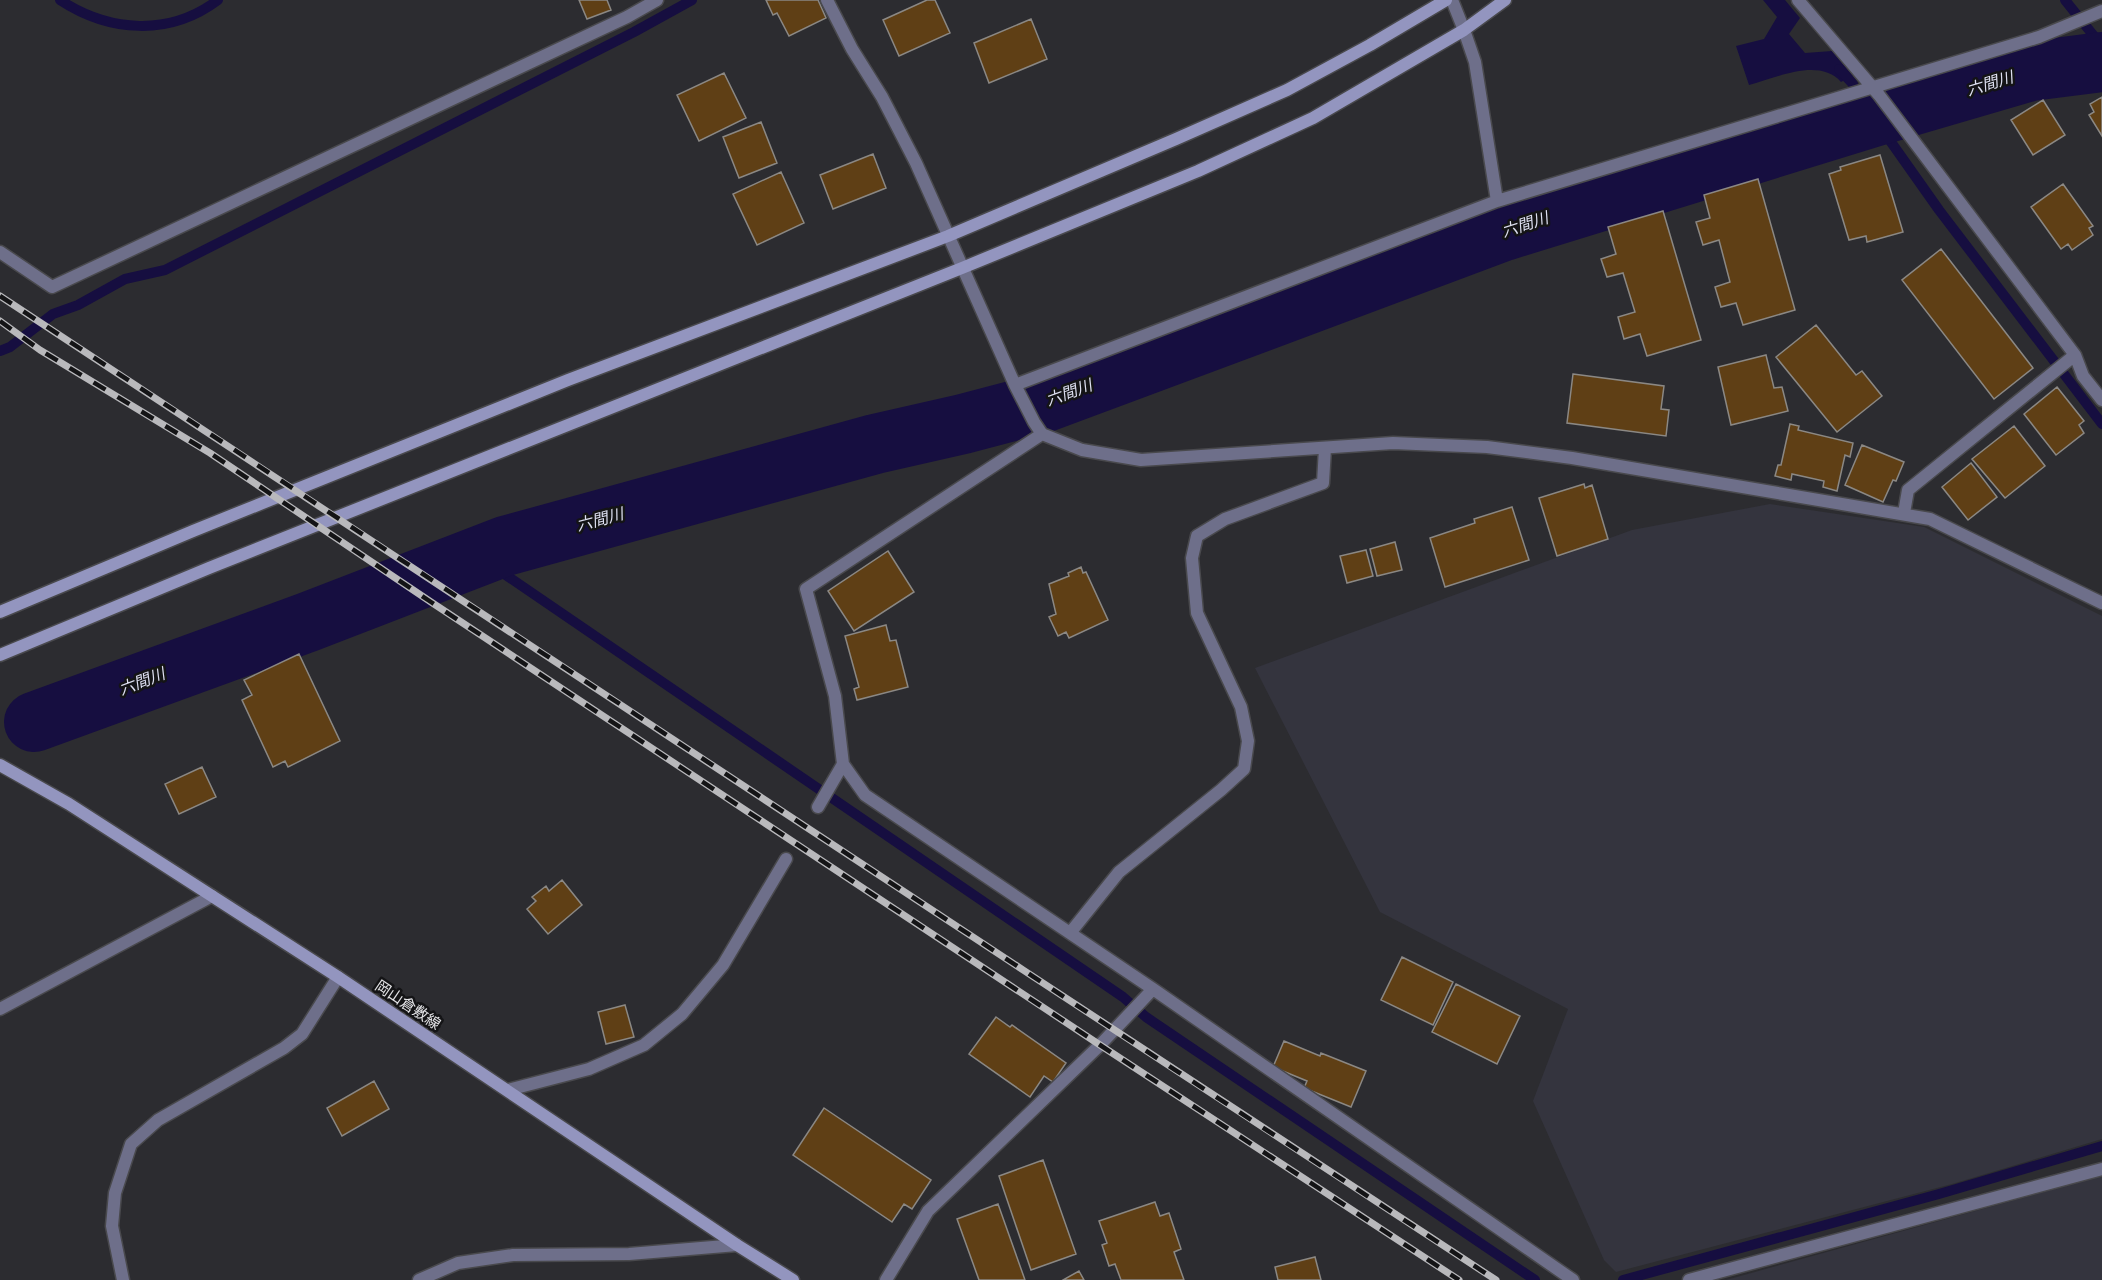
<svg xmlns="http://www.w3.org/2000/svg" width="2102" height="1280" font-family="Signika,'Noto Sans JP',sans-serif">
  <rect width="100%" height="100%" fill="#2c2c30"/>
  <path fill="#34343e" d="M1770,504L1924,527L2102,616V1139L1952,1184L1616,1272L1604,1260L1533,1101L1568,1009L1380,912L1255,668L1632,530Z
    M2102,1176V1280H1726Z"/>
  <path fill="#160e40" d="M1763,0H1785L1800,18L1789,34L1805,53L1832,51L1853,76L1841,82C1819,57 1776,78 1749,85L1736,46L1764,39L1777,17Z"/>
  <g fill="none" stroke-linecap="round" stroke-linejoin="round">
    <path stroke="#160e40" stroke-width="10" d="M60,0C109,32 169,37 218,0
      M2065,0L2102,46
      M1839,69L1853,84
      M1862,101L1939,210L2102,424
      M0,351L10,347L53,314L78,305L125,279L165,270L634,32L692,0
      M478,556L1123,997L1146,1017L1535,1280
      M1623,1280L1939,1194L2102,1146"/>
    <path stroke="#160e40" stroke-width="60" d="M34,722L308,622L505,546L875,444L963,424L1046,402L1504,231L1873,117L2031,71L2102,62"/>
  </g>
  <path fill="#5f3f15" stroke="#8b8884" stroke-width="1.5" d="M579,0H607L611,10L587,19Z
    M766,0H818L826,18L789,36L777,13L773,15Z
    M927,0H935L950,33L899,56L883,20Z
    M1031,19L1047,59L989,83L974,43Z
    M724,73L746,118L699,141L677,95Z
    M2102,97V136L2089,115L2094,112L2090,104Z
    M2043,100L2065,135L2033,155L2011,120Z
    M761,122L777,163L739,178L723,137Z
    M873,154L886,188L833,209L820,175Z
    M1880,155L1903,232L1867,242L1866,236L1849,240L1829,174L1841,170L1840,167Z
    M781,172L804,223L757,245L733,194Z
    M1758,179L1795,310L1743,325L1736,303L1721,307L1715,287L1730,282L1719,240L1703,245L1696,222L1710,218L1704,195Z
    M2063,184L2093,226L2089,228L2093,235L2072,250L2068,244L2061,249L2031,207Z
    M1663,211L1701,340L1647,356L1640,334L1624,339L1618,317L1635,312L1623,273L1607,277L1601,259L1616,254L1608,227Z
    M1941,249L2033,368L1994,399L1902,280Z
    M1816,325L1856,375L1862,371L1882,396L1837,432L1776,357Z
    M1766,355L1774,388L1782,387L1788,411L1731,425L1718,367Z
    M1573,374L1664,386L1661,409L1669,410L1666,436L1567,423Z
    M2057,387L2084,421L2079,425L2084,433L2056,455L2024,414Z
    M1790,424L1799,426L1798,430L1853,443L1850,457L1845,455L1837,491L1823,487L1824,481L1792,474L1791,480L1775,476L1778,465H1781Z
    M2014,426L2045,466L2005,498L1972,459Z
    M1862,445L1904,462L1896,481L1893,480L1883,502L1845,485Z
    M1971,463L1997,497L1968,520L1942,487Z
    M1584,484L1585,488L1592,485L1608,539L1557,556L1539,498Z
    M1512,507L1529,560L1445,587L1430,538L1475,523L1474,519Z
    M1395,542L1402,570L1377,576L1370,549Z
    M1366,550L1373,576L1347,583L1340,556Z
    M888,551L914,592L854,631L828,591Z
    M1081,567L1083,573L1086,572L1108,620L1069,638L1066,632L1058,636L1049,617L1056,614L1049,584L1069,576L1068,573Z
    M886,625L890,641L896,640L908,687L857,700L854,689L859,687L845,636Z
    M299,654L340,741L288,767L285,761L273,767L242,700L252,695L244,680Z
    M202,767L216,797L179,814L165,784Z
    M562,880L582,905L548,934L527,909L536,901L532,897L546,886L549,891Z
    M1402,957L1453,982L1433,1025L1381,1000Z
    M1456,984L1520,1016L1497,1064L1432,1032Z
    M625,1005L634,1037L606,1044L598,1012Z
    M996,1017L1010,1027L1012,1025L1066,1063L1053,1082L1044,1076L1030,1097L969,1054Z
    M1284,1041L1320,1056L1321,1053L1366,1071L1351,1107L1304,1088L1307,1081L1273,1067Z
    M374,1081L389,1109L342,1136L327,1108Z
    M824,1108L931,1180L912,1209L904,1204L892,1222L793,1155Z
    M1043,1160L1076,1254L1031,1270L999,1176Z
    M1155,1202L1160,1216L1169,1213L1181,1249L1174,1252L1184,1280H1121L1115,1264L1109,1266L1102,1245L1107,1243L1099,1221Z
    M998,1204L1025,1280H979L957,1219Z
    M1315,1257L1321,1280H1278L1275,1267Z
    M1079,1271L1084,1280H1063Z"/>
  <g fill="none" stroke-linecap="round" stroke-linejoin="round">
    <defs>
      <path id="street" d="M827,0L852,49L882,97L916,163L1015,385L1034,422L1042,434L1082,450L1141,460L1393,443L1487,447L1572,458L1930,519L2102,603
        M1452,0L1464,30L1475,62L1497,201
        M1798,0L1879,95L2075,355L2083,376L2102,400
        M0,252L52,287L627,17L657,0
        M1015,385L1497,201L2039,37L2102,11
        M1904,513L1908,490L2075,355
        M843,764L865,795L1153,989L1573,1280
        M818,807L843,764L835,696L806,589L1042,434
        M1070,933L1119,872L1221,790L1244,769L1248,741L1241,707L1197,613L1192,558L1197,536L1225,519L1323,483L1325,448
        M0,1009L212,896
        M508,1090L589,1069L644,1045L682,1014L723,965L786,859
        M123,1280L112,1226L115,1193L131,1144L158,1120L284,1048L302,1034L338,977
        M419,1280L458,1263L513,1255L629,1254L737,1245
        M886,1280L928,1211L1100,1045L1153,989
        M1689,1280L2102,1169"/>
      <path id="secondary" d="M0,612L193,531L568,380L948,236L1176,139L1287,90L1370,45L1446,0
        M0,655L209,568L962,268L1198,171L1313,118L1464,30L1505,0
        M0,765L69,804L338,977L737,1245L793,1280"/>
    </defs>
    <use href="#street" stroke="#49494d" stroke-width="15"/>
    <use href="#secondary" stroke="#49494d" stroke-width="15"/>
    <use href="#street" stroke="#6e6f8a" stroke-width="12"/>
    <use href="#secondary" stroke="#9395bf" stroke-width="12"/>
    <defs>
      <path id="rail" d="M0,296C499,623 996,954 1496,1280
        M0,321L40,350L210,453L431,602L1100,1045L1459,1280"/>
    </defs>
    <use href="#rail" stroke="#b9b9bc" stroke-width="7"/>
    <use href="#rail" stroke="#141416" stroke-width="4.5" stroke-dasharray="14" stroke-linecap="butt"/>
  </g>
  <g text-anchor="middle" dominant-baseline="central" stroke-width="5" stroke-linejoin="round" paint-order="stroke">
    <g font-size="15" fill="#e4e4e7" stroke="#141416">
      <text transform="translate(408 1005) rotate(34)">岡山倉敷線</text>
    </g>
    <g font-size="16" font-style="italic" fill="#dddff0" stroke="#141416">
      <text transform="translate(1990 84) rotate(-17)">六間川</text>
      <text transform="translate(1525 225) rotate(-18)">六間川</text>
      <text transform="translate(1069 393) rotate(-20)">六間川</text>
      <text transform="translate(600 520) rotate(-15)">六間川</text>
      <text transform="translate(142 682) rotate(-21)">六間川</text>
    </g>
  </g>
</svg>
